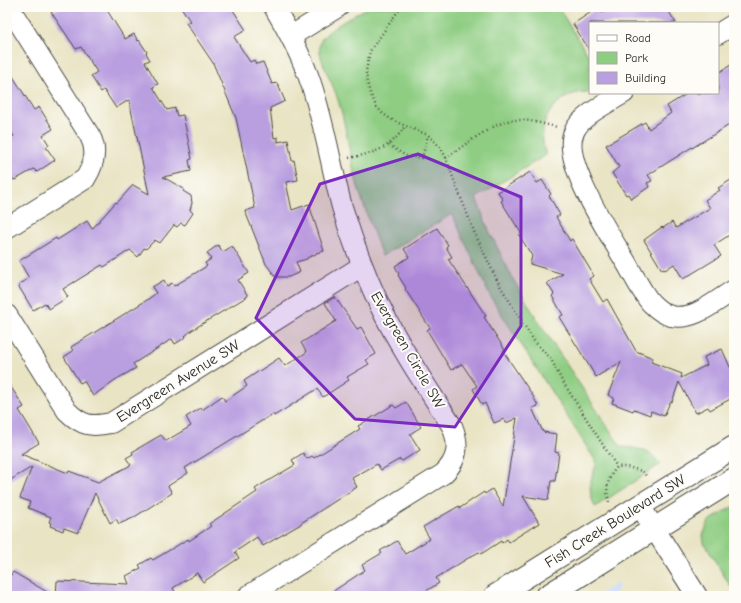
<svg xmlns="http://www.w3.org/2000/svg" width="741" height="603" font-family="'Comic Neue',sans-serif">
  <rect width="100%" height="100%" fill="#fdfcf7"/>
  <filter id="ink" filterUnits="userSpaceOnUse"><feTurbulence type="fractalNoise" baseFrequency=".025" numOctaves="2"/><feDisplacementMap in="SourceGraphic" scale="8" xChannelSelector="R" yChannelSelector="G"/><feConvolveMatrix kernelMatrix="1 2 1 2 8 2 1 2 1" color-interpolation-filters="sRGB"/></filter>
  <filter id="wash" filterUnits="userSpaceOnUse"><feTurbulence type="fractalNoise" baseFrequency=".012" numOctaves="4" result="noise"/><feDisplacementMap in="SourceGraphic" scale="16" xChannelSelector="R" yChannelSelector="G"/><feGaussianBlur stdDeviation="0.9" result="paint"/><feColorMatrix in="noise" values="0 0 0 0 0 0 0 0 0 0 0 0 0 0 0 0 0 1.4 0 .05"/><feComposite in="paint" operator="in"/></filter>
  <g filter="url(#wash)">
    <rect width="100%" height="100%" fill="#e9e4c4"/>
    <path fill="#cedafa" d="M620,582L615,596H596Z"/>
    <path fill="#8fcd83" stroke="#5d7c57" d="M368,7H558L590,58V92C586,92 581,92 577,93C549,101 536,127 546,155L476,198L490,233L514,281L540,324L621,447C640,448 648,450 661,464L595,507C587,489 590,479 597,463L490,296L452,214L382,256C372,228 361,200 354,172C348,146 345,119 336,94C332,83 316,53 320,43C323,31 357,14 368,7Z
      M734,506V585L731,587L704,543L703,535L709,521Z"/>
    <g id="blocks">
      <path fill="#b99fe0" d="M60,7H105L125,39L134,34L138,41L139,40L147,52L146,53L150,60L145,62L158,84L153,87L167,110L175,108L177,116L183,115L192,159L189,160L191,171L163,177L184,189L183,191L191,196L192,203L190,210L193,213L185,225L181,223L177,227L174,225L160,243L155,240L146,249L144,248L138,257L130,250L104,267L102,265L63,289L68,297L49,309L45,303L33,310L19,287V285L29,278L19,261L56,238L57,240L87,221L92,229L116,202L117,203L133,185L149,194L129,100L116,108L104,90L101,92L91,76L97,72L81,47L76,49L51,12Z
        M181,7H231L246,30L234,37L250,62L254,60L256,64L263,62L272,84L277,83L279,87L285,101L270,108L274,138L278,137V142L288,140L292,161L294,160L298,180L286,182L292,210L309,204L324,251L316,253V254L307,258V259L296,262L300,272L289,277H278L275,276L266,264L245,211L255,208L236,118L213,63L186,23L190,21Z
        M599,7L603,13L613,7H666L676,23H590V51L573,24Z
        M734,63V122L692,148V147L648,175L652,181L647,183L649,187L631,199L628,194L626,195L612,173L619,167L606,145L645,122L649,129L671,113L667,106L688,93H718V73Z
        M7,67L34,110L39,107L53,129L43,135L49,145L46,147L55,160L37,172L34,169L15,180L14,179L7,184V140L14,136L7,126Z
        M530,172L537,183L542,180L551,194L549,196L560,215L556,217L570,241L572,239L594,276L589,279L603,302L607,299L636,351L653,358L651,362L682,374L681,378L707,365L704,357L722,349L730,367L734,365V397L710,410L708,407L696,413L679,382L672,402H670L664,416L651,411L650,415L634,409L633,411L612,403L614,398L608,395L621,362L596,377L559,317L563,315L552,296L554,294L547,283L563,274L530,264L532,256L519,235L521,233L501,201L503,200L498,192Z
        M734,178V232L714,245L721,256L683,279L674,264L665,270L664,269L662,270L644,240L662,227L663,228L672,222L676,228L710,208L705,200L720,190L718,188Z
        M437,228L448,245L446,247L452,257L448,259L486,316L484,317L505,350L503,351L533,396L538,406L532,408L543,432L557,434L555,452L559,453L555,481H551L548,500L523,496L539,523L509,542L507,539L502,543L501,541L481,554L479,552L470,557L436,578L439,583L418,596H326L365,570L362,565L382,553L380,551L397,541L405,554L430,539L423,527L459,506L460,508L484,492L485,494L492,489L503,507L517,418L506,423L504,419L494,423L485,403L482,405L473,389L477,386L462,364L451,370L427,330L430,328L405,289L406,288L398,275L399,274L395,266L409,257L404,249Z
        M218,245L223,252L232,246L249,273L238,280L248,296L192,330L185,336L186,337L175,344L172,339L133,364L136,368L115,380L93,396L84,381L80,383L64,357L73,351L71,347L147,300L156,293L152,287L164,280L167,286L172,283L174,286L207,266L205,263L211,259L207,253Z
        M335,297L357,329L361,327L376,354L366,360L369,364L347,377L349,380L323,397L317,389L274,416L273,414L185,468L188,473L168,486L172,493L133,518L119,524L116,519L110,523L95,493L78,533L64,528L63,531L50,526L51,523L49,522L51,517L28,508L30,502L20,498L32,467L7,482V381L24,407L19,410L39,443L21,454L68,473L69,471L98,482L131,465L126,458L133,454L132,452L161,435L166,441L191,426L186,417L201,408L202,410L222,396L225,401L247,386L244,381L279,358L285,366L307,352L301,343L336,321L325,303Z
        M406,402L421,427L410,434L420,450L402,461L400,459L381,470L377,464L352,478L357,487L301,523V524L263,546L257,537L235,552L239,558L203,582L197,573L173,588L177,596H56L57,581L129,584L126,576L141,568L139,565L151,558L153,560L188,539L189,541L211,526L209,524L257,492L255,489L261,485L295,465L292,460L303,453L307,459L312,456L314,458L360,429L358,426L393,405L396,408Z
        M7,572L11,575L13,572L54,596H7Z"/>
    </g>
  </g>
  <g filter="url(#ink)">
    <use href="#blocks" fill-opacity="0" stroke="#484742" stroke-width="1"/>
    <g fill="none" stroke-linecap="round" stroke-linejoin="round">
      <defs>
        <path id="minor" d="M718,34L734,24
          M291,36L338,7
          M624,93C608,103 581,115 574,132C560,161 612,238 627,264C634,276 642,293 651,303C657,309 663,314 671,316C695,321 715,301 734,290
          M7,228L85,179C94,165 98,151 90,136L9,7
          M7,315L67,411C82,426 91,427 111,423L362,266
          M640,506L697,596
          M248,596L443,474C458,460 460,445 452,426C426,386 399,346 379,304C364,272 352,240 342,207C330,163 324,118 308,75C299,51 287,29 274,7"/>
        <path id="major" d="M495,596L734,447
          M547,596L734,479"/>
      </defs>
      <use href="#minor" stroke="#484742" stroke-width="22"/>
      <use href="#major" stroke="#484742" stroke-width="24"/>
      <path stroke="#484742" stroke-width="2.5" stroke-dasharray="1 3" stroke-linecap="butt" d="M401,7L370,51L366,71L367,82L370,93L376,106L383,114L394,121L428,135L441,148L446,158L454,180L475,234L499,284L534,341L551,359L561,379L617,467
        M389,145L406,156L422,158L428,135
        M349,158C374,153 391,149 405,126
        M446,158C462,147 495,121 514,120C528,119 543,124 557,127
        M609,502C605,489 608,477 617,467C627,466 635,469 644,472L647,478"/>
      <use href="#minor" stroke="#fff" stroke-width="20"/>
      <use href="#major" stroke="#fff" stroke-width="22"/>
    </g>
  </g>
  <path fill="#7b2cbf" fill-opacity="0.2" stroke="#7b2cbf" stroke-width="3" stroke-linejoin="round" d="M418,154L521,197V326L455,427L355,419L256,318L320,184Z"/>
  <g text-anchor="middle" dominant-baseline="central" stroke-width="4" stroke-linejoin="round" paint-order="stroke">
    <g font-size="15" fill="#2b2b2b" stroke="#fdfcf7">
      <text transform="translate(408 350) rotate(60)">Evergreen Circle SW</text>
      <text transform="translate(178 381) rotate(-32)">Evergreen Avenue SW</text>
      <text transform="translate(615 521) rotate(-32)">Fish Creek Boulevard SW</text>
    </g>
  </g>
  <rect width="741" height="603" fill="none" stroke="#fdfcf7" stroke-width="24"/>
  <rect x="589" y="22" width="130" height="72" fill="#fdfcf7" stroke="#a9a8a5"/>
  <rect x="597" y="35" width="20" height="6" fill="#ffffff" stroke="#a9a8a5"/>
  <text x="625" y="42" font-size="12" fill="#2b2b2b">Road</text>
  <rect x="597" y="52" width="20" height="12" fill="#8fcd83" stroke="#a9a8a5"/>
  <text x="625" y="62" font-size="12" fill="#2b2b2b">Park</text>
  <rect x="597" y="72" width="20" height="12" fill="#b99fe0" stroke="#a9a8a5"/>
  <text x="625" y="82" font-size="12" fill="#2b2b2b">Building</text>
</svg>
